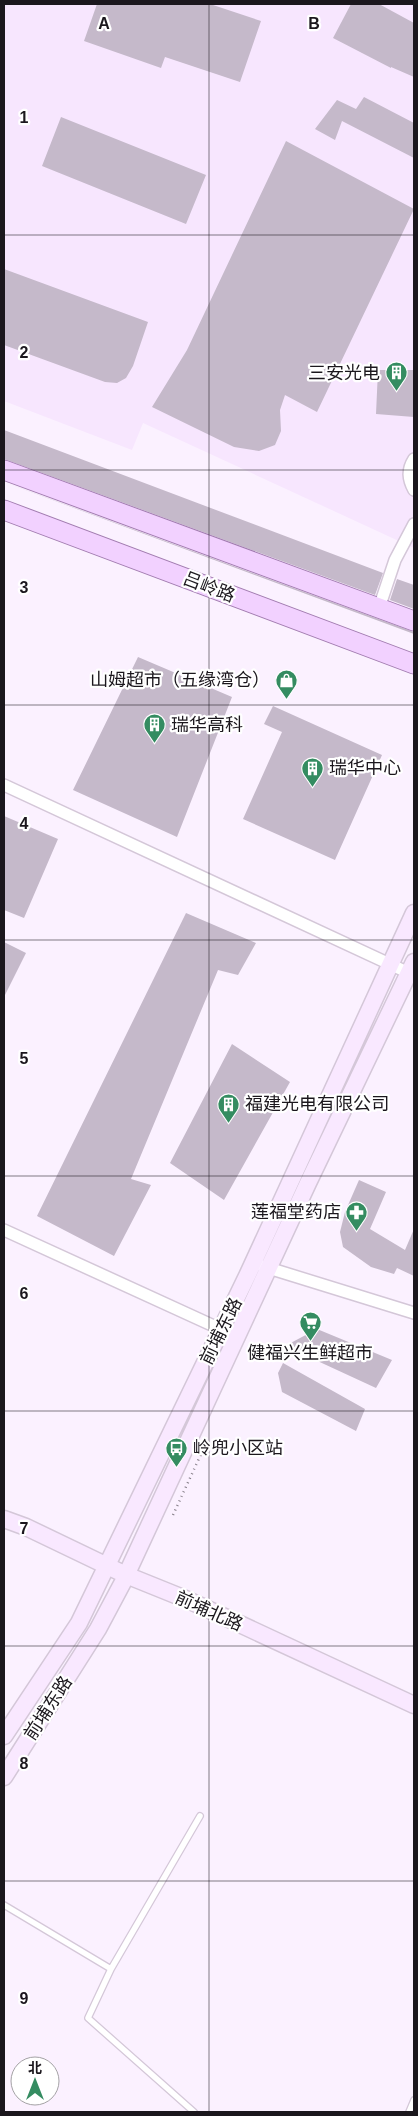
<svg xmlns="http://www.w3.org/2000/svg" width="418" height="2116" font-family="Helvetica,'Noto Sans SC',sans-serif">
  <rect width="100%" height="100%" fill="#fbf1ff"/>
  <path fill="#f7e6fe" d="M4,4H414V548L143,423L132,450L4,401Z"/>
  <path fill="#c5b9ca" d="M97,4H210L261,21L240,82L165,57L161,68L84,41Z
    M351,4H379L414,23V77L391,67V68L333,38Z
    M364,97L414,123V158L342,121L335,140L315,129L337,100L356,109Z
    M61,117L206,175L186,224L42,166Z
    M286,141L414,209L317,412L285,395L280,410L281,431L275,445L259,451L234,447L152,407L187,350Z
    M4,269L148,322L133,366L126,378L117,383L105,382L4,345Z
    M378,370H414V417L376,414Z
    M4,430L383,573L375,595L4,459Z
    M4,482L414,632V634Z
    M397,579L414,585V609L390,600Z
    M138,657L232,697L177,837L73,790Z
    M273,706L382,755L335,860L243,819L282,732L264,724Z
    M4,816L58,839L24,918L4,910Z
    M186,913L256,943L238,975L218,970L131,1179L151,1185L114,1256L37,1216Z
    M4,942L26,953L4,997Z
    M232,1044L290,1082L224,1200L170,1163Z
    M359,1180L386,1192L370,1229L405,1250L414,1229V1276L397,1268L394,1274L371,1267L343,1247L340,1232L345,1212Z
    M317,1329L392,1360L376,1388L285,1346Z
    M283,1363L365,1409L356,1431L282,1392L278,1373Z"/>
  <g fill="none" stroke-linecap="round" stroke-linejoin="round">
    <defs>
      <path id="lane" d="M4,1905L111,1969
        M194,2112L88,2018L111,1969L200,1816
        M409,2112L414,2100"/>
      <path id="street" d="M414,459C407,470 408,479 414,490
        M379,608L395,560L414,524
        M4,785L409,973
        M4,1230L227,1332
        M262,1266L414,1313"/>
      <path id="secondary" d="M4,1519L26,1527L126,1575L188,1600L414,1705
        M4,1736L79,1623L248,1274L414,913
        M4,1777L98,1629L123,1582L308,1183L414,962"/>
      <path id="primary" d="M4,470L414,621
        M4,510L414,664"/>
    </defs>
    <use href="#lane" stroke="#d4c7d8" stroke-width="8"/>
    <use href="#street" stroke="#d4c7d8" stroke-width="14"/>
    <use href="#secondary" stroke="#d4c7d8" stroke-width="19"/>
    <use href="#primary" stroke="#a27cb0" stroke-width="21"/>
    <path stroke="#89828c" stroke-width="2.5" stroke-dasharray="1 4" stroke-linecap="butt" d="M173,1515L202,1452"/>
    <use href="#lane" stroke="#fff" stroke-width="5.5"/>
    <use href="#street" stroke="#fff" stroke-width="11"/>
    <use href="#secondary" stroke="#f9e8ff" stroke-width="16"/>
    <use href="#primary" stroke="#f2d1ff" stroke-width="19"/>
  </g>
  <path fill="none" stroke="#1b171d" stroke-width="1" stroke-opacity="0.55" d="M209,4V2112M4,235H414M4,470H414M4,705H414M4,940H414M4,1176H414M4,1411H414M4,1646H414M4,1881H414"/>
  <defs>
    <symbol id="building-pin" viewBox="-11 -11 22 30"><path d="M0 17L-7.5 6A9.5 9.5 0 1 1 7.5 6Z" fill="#348c61" stroke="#fff"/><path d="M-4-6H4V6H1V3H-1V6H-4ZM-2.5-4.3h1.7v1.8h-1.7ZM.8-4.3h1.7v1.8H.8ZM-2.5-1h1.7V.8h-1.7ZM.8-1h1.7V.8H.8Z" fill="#fff"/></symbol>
    <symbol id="shop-pin" viewBox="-11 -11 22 30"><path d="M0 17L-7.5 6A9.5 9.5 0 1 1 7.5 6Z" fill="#348c61" stroke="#fff"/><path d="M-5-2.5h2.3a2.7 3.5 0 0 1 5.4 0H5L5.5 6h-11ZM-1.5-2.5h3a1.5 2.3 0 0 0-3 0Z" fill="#fff"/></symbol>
    <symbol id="pharmacy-pin" viewBox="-11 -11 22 30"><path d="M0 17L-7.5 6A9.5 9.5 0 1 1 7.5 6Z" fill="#348c61" stroke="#fff"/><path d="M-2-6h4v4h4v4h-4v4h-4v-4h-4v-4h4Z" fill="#fff"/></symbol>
    <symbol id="supermarket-pin" viewBox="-11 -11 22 30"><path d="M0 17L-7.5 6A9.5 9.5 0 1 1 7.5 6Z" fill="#348c61" stroke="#fff"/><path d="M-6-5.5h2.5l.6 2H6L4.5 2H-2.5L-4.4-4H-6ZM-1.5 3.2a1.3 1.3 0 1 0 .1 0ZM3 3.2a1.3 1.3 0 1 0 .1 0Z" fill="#fff"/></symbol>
    <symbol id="bus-pin" viewBox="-11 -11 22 30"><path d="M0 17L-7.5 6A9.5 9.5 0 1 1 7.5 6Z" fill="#348c61" stroke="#fff"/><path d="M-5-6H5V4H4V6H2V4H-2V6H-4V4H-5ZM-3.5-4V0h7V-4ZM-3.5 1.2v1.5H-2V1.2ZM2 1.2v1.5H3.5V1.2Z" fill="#fff"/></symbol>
  </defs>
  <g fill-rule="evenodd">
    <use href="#building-pin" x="384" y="360" width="25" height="34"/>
    <use href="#shop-pin" x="274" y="668" width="25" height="34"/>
    <use href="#building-pin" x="142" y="712" width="25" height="34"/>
    <use href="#building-pin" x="300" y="756" width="25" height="34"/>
    <use href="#building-pin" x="216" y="1092" width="25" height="34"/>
    <use href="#pharmacy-pin" x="344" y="1200" width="25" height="34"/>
    <use href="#supermarket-pin" x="298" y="1310" width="25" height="34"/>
    <use href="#bus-pin" x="164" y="1436" width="25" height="34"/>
  </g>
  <g text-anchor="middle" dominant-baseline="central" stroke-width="4.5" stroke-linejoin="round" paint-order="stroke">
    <g font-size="18" fill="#1b171d" stroke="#fff" text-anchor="start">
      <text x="380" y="373" text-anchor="end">三安光电</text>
      <text x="270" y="680" text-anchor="end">山姆超市（五缘湾仓）</text>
      <text x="171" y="725">瑞华高科</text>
      <text x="329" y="768">瑞华中心</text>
      <text x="245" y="1104">福建光电有限公司</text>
      <text x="341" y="1212" text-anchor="end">莲福堂药店</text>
      <text x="310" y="1353" text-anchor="middle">健福兴生鲜超市</text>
      <text x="193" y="1448">岭兜小区站</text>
    </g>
    <g font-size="18" fill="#1b171d" stroke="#fff">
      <text transform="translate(209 587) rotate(21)">吕岭路</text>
      <text transform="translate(221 1331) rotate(-64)">前埔东路</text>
      <text transform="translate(209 1611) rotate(24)">前埔北路</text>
      <text transform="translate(48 1708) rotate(-57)">前埔东路</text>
    </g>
  </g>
  <g font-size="16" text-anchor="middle" font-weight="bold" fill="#1b171d" stroke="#fff" stroke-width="4.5" stroke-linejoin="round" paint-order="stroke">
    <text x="104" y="29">A</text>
    <text x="314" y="29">B</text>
    <text x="24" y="123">1</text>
    <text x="24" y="358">2</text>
    <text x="24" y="593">3</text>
    <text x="24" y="829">4</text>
    <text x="24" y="1064">5</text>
    <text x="24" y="1299">6</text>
    <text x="24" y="1534">7</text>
    <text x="24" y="1769">8</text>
    <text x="24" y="2004">9</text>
  </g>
  <rect width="418" height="2116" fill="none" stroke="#1b171d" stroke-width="10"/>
  <g transform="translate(35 2081)"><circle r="24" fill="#ffffff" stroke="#a4a2a5"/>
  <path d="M0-4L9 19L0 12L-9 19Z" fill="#348c61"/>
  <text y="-8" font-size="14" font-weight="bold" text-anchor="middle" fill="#1b171d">北</text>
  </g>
</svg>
